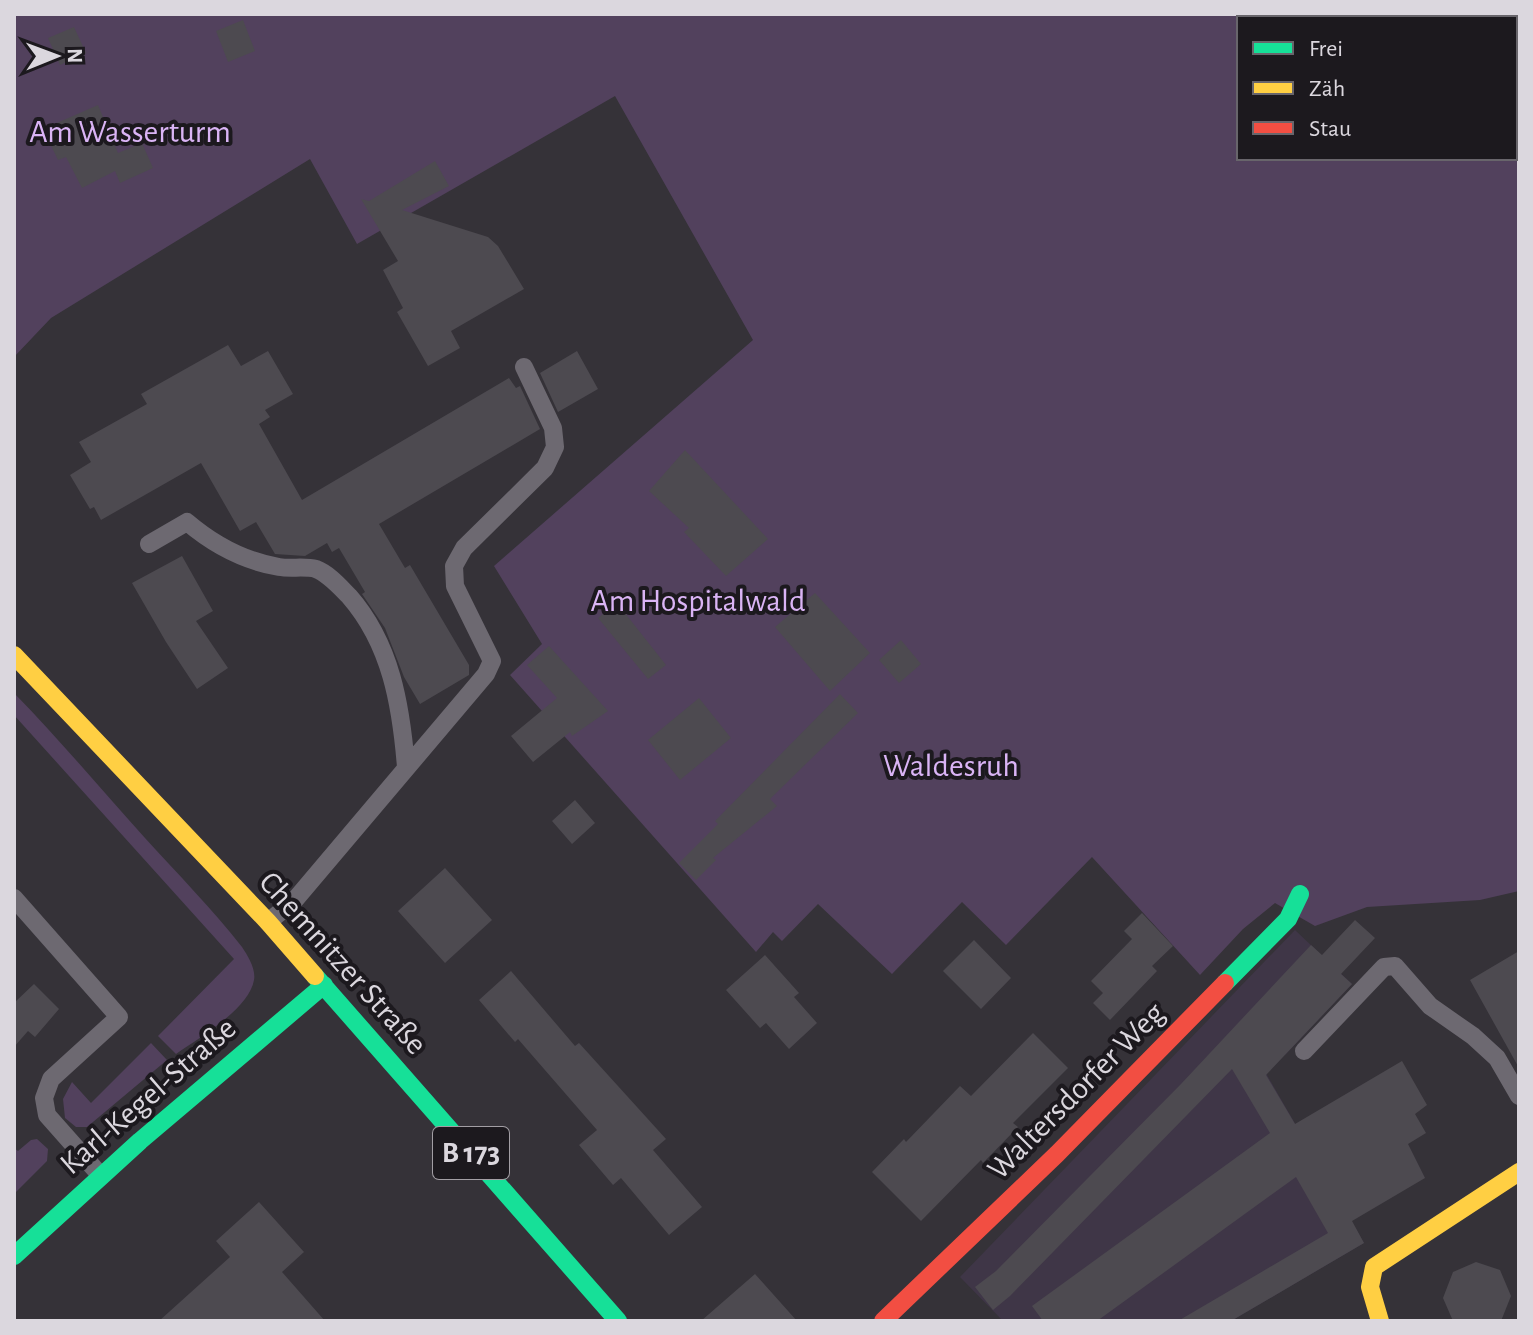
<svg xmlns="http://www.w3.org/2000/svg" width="1533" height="1335" font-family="'Alegreya Sans',sans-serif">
  <rect width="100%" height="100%" fill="#353238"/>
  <path fill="#3f3647" d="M1295,930L1352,984L1285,1055L1264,1035L1252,1049L1364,1243L1231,1321H1003L960,1277Z"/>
  <path fill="#52415d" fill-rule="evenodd" d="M14,14H1519V891L1480,900L1367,907L1315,926L1275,903L1243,929L1200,975L1092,857L1006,945L962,902L892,974L818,904L782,941L773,932L756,952L510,675L542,644L494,566L753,340L615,96L357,244L310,159L51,318L14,357ZM1239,18H1515V158H1239Z
    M14,693C59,739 101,789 145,838C177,873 212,909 242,947C248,956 256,969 254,980C249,1009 199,1038 176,1054L158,1036L234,959L14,715Z
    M151,1043L167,1060L87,1127H76L65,1118L63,1099L72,1082L91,1103Z
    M37,1139L48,1149L47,1161L14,1194V1148L18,1151L31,1140Z"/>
  <path fill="#4d4a50" d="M243,20L255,51L228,62L216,31Z
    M74,27L86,53L60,65L48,38Z
    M98,105L118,153L142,143L153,168L120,183L115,171L82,188L66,157L58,160L43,129Z
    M435,161L449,186L402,210L488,237L498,246L524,289L451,331L460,348L428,366L397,312L403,308L383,270L398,261L361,199L369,201Z
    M228,345L241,366L268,351L293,394L265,410L270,417L259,424L302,500L509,378L516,388L520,386L540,429L379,524L405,568L410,565L469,665V675L420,704L404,677L385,628L362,594L365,592L339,548L332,552L327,543L305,556L275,554L256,522L240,531L201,463L101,520L94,507L90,509L70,475L91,462L79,442L147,404L141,394Z
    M577,351L598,389L558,412L540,373Z
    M685,450L768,539L726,576L684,532L689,528L649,491Z
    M182,556L213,611L196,621L228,668L197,689L166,642L132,583Z
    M815,593L870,653L830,691L775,627Z
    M617,603L666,665L648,679L598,618Z
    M901,640L921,664L899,683L879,660Z
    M549,646L608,711L572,736L570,732L533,762L511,736L557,698L527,665Z
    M840,694L858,713L770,799L777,806L713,858L716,860L696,880L679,863L718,824L715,821Z
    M699,698L731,738L680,780L648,740Z
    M575,800L595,823L572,844L552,821Z
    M445,868L492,920L445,963L398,911Z
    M1142,913L1173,946L1152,966L1157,971L1110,1020L1093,1003L1103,993L1091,981L1132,939L1124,931Z
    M1355,920L1375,938L1341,974L1352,984L1266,1075L1295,1124L1402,1061L1427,1105L1415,1114L1426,1133L1408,1144L1425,1178L1352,1221L1364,1243L1231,1321H1178L1328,1233L1296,1177L1097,1321H1043L1032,1306L1270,1133L1232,1069L1010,1296L993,1310L975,1287L996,1271L1181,1084L1311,945L1322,955Z
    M974,940L1011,978L981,1009L943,971Z
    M1519,951V1068L1470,980Z
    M765,955L799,993L794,997L817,1023L789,1049L766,1023L760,1028L726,990Z
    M511,971L575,1046L579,1043L666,1139L653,1150L702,1207L669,1235L621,1178L613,1185L579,1145L597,1130L518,1039L515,1042L479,1000Z
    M34,984L59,1009L35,1037L28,1031L14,1047V1003Z
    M1033,1033L1068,1068L1013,1123L1018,1127L983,1163L981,1160L921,1221L872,1172L904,1139L906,1142L960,1086L971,1096Z
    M259,1202L304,1252L282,1272L325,1321H159L230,1257L216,1241Z
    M1476,1262L1500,1270L1511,1296L1501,1321H1453L1443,1298L1453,1272Z
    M755,1274L797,1321H701Z"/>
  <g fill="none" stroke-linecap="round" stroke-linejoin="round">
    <path stroke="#6d6971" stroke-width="18" d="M149,544L187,522C214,545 244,561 279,567C291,569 305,566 316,569C329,574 340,587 349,596C391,644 401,705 406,767
      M14,898L119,1017L51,1079L44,1098L47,1115L101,1176
      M268,922L294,901L486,674L492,661L455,586L454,566L464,548L545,468L555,447L553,428L524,367
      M1304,1051L1384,967L1395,966L1430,1006L1473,1036L1497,1058L1519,1096"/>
    <path stroke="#16e098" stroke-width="18" d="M315,976L618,1321
      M1225,983L1288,919L1300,894
      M14,1256L140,1141L324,985"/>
    <path stroke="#ffcf43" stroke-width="18" d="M14,655L268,922L315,976
      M1380,1321L1370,1287L1374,1267L1519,1172"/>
    <path stroke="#f24e42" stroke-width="18" d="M883,1321L1057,1154L1225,983"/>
  </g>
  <g text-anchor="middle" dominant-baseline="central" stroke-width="8" stroke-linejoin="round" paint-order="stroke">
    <rect fill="#1c191e" stroke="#a29ea4" stroke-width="2" x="433" y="1127" width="76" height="52" rx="6"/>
    <g font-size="30" font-weight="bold" fill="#dbd7de">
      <text x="471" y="1153">B 173</text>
    </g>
    <g font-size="32" fill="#dab4f5" stroke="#1c191e">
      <text x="130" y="132">Am Wasserturm</text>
      <text x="698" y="601">Am Hospitalwald</text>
      <text x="951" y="766">Waldesruh</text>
    </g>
    <g font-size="32" fill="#dbd7de" stroke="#1c191e">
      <text transform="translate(343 963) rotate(48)">Chemnitzer Straße</text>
      <text transform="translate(1076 1091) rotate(-45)">Waltersdorfer Weg</text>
      <text transform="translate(148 1096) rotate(-41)">Karl-Kegel-Straße</text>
    </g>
  </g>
  <rect width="1533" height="1335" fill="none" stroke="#dbd7de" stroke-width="32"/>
  <rect x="1237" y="16" width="280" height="144" fill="#1c191e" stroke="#68656b" stroke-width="2"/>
  <rect x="1253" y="42" width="40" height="12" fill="#16e098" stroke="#68656b" stroke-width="2"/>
  <text x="1309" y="56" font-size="24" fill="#dbd7de">Frei</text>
  <rect x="1253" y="82" width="40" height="12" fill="#ffcf43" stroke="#68656b" stroke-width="2"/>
  <text x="1309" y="96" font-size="24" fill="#dbd7de">Zäh</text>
  <rect x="1253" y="122" width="40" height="12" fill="#f24e42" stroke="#68656b" stroke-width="2"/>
  <text x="1309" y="136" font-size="24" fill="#dbd7de">Stau</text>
  <g transform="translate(56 56) rotate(89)" stroke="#1c191e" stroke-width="6" paint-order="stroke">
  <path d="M0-6L14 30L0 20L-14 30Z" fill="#dbd7de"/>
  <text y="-12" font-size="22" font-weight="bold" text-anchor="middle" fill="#dbd7de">N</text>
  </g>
</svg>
